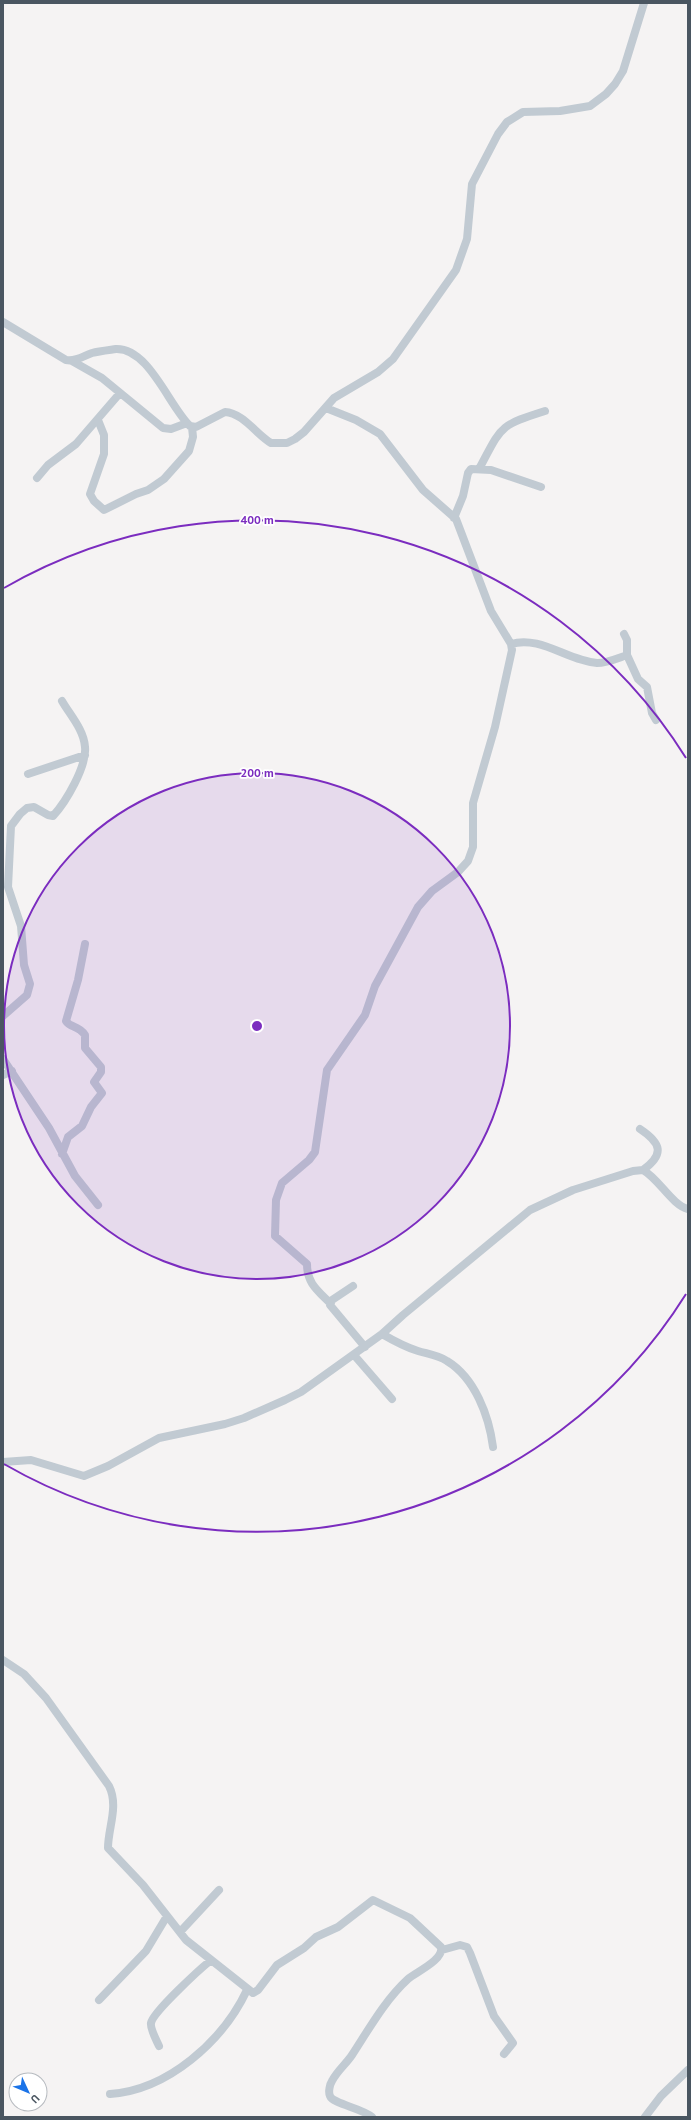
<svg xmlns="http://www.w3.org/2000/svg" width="691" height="2120" font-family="'PT Sans',sans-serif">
  <rect width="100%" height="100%" fill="#f5f3f3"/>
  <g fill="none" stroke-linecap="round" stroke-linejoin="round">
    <path stroke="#c1cad2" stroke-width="8" d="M3,322L66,360C76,362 83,356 92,353C99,351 109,350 116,349C149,348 169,406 190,426L196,427L225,412C243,413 256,434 271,443H287L295,439L304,432L334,398L378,372L393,359L456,270L467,239L472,184L498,134L507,122L523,112L560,111L590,106L606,94L615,84L623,71L644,3
      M72,361L102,378L163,428L171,429L187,423
      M326,408L356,420L380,434L423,490L456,519L491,611L511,644L512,650L495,727L473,803V847L468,861L458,872L432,891L418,907L375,986L365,1015L327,1070L315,1152L309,1160L282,1183L276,1200L275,1236L307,1264C307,1283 317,1290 330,1303
      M98,420L104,435V454L90,494L94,501L104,510L136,494L148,490L164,479L189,451L193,437L192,427
      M479,469C502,426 498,426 545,411
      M37,478L48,465L76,444L120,393
      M454,518L463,496L468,473L471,469L491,470L541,487
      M624,634L627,640V655
      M511,644C540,635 568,661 597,663C607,663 618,658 627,655L638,679L647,687L652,713L656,720
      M28,774L85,755
      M3,1016L27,995L30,984L24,965L21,926L8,887L11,826L20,814L27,808L34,807L48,815L53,816C66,802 87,766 85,747C84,730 70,715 62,701
      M3,1059L49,1128L75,1176L98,1205
      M3,1075L12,1071
      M640,1129C661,1143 665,1154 643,1170
      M62,1154L68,1137L82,1126L91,1107L102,1093L94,1082L101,1072V1067L85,1048V1035C78,1025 70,1028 66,1021L78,980L85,944
      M353,1286L332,1300L330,1305L365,1347
      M382,1334C394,1341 405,1347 418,1351C428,1354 438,1355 447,1361C475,1378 489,1416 493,1447
      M354,1355L392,1399
      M3,1462L31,1460L84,1476L108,1466L159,1438L225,1424L244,1418L285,1400L301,1392L382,1334L403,1315L530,1210L573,1190L633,1171L643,1170C659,1179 672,1205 688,1209
      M3,1660L24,1674L46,1698L109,1786C119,1806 108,1828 108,1848L143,1885L186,1940L253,1993L258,1990L277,1965L304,1948L316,1937L338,1927L373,1900L410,1918L441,1947C444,1960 416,1972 408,1979C385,2000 369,2029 352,2055C346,2064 337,2071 332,2081C330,2084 328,2092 330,2096C333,2104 362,2108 372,2117
      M180,1932L219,1890
      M442,1950L460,1945L467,1947L470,1953L494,2016L513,2043L504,2054
      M99,2000L146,1951L167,1916
      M159,2046C156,2039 150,2029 151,2023C153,2012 200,1969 210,1961
      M110,2094C168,2090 223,2041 247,1990
      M645,2117L661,2096L688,2070"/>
  </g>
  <circle cx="257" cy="1026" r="253" fill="#7b2cbf" fill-opacity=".12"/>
  <g fill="none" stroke="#7b2cbf" stroke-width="2">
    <circle cx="257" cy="1026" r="253"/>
    <path d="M686 1294A506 506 0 0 1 4 1464M4 588A506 506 0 0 1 686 758"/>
  </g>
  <circle cx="257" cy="1026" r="6" fill="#7b2cbf" stroke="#fff" stroke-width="2"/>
  <g font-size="12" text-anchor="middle" font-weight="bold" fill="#7b2cbf" stroke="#fff" stroke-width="3.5" stroke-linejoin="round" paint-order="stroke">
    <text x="257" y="524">400 m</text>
    <text x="257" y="777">200 m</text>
  </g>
  <rect width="691" height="2120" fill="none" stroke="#4a5661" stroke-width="8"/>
  <g transform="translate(28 2092) rotate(134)"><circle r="19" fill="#ffffff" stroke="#b7bbc0"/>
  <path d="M0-3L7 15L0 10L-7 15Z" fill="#1a73e8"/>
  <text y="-6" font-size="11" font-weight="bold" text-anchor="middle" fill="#4a5661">U</text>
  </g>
</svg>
